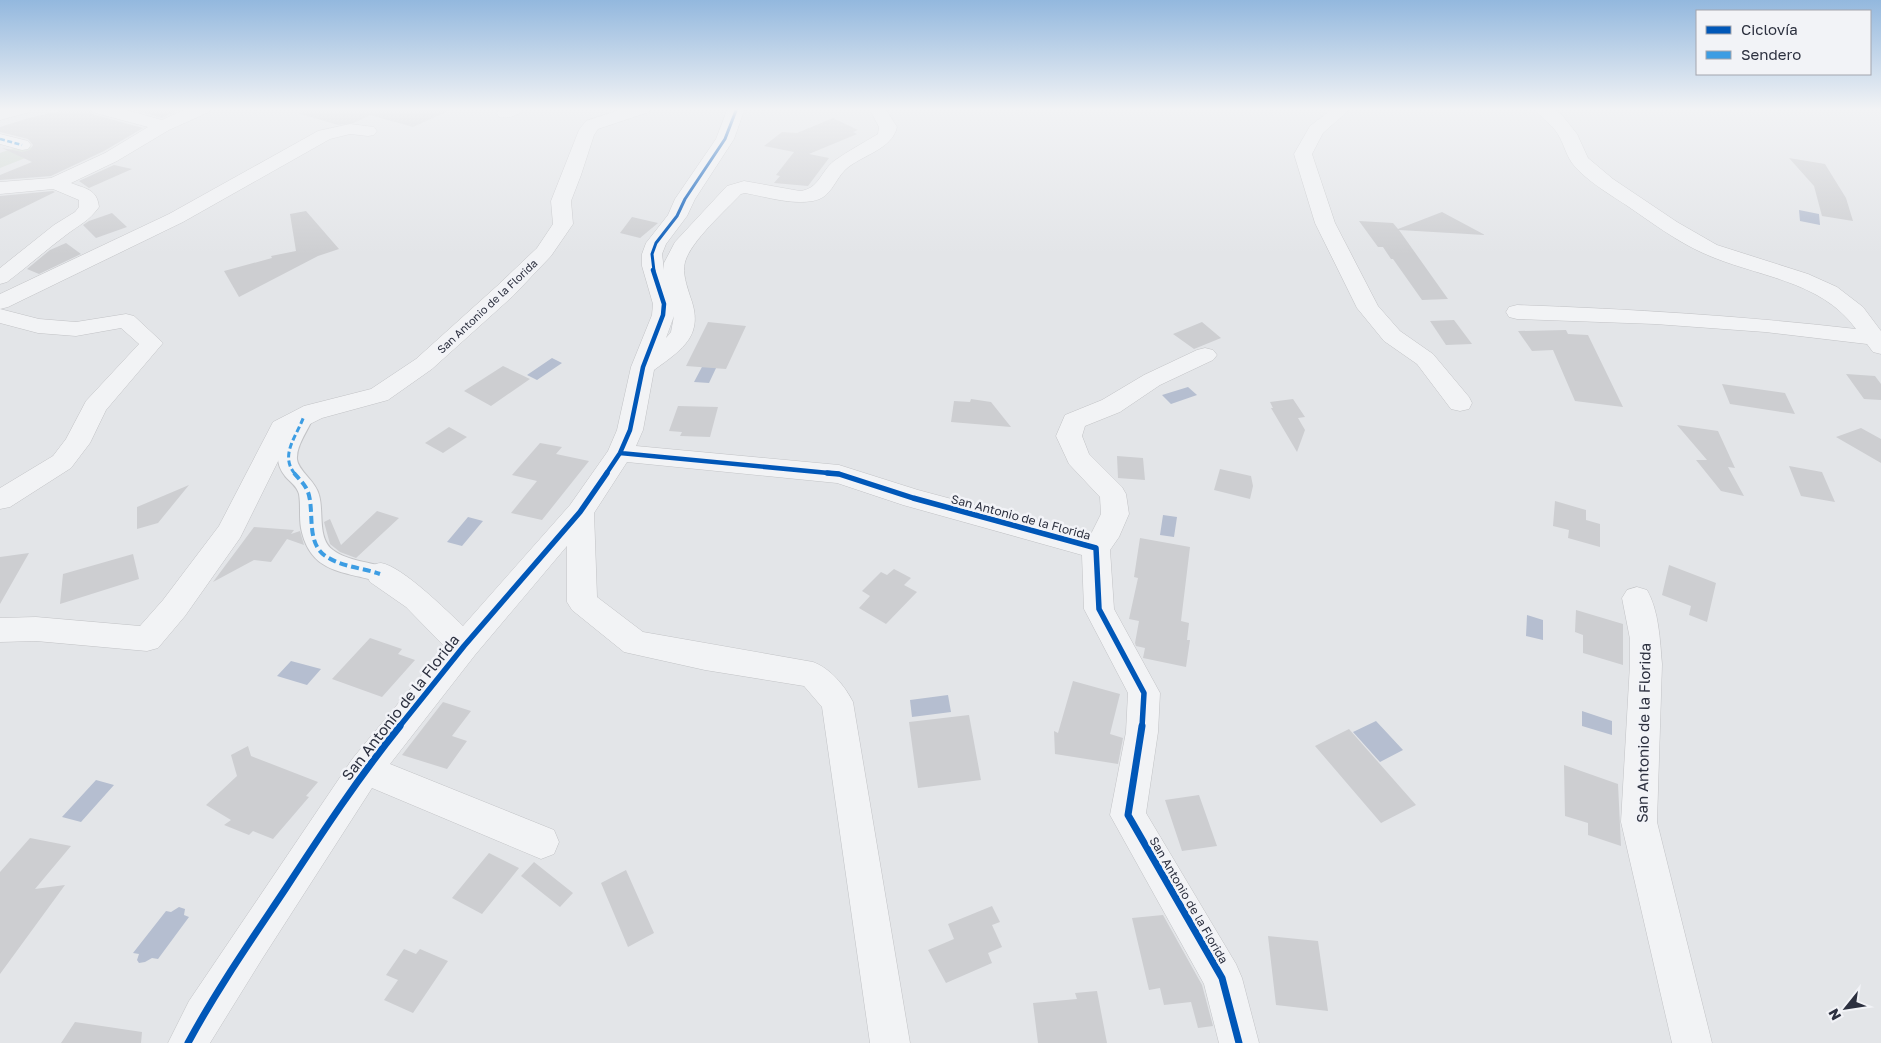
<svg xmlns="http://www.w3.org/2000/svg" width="1881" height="1043" font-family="'Golos Text',sans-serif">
  <rect width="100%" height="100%" fill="#e3e5e8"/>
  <path fill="#d2dbd4" d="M22,145L43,151L0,168V153Z"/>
  <path fill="#b5bed0" d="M1799,210L1819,214L1820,225L1800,221Z
    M552,358L562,363L537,380L527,375Z
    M703,365L717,366L709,383L694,382Z
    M1188,387L1197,395L1171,404L1162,395Z
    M1163,515L1177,517L1174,537L1160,535Z
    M468,517L483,521L462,546L447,542Z
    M1527,615L1543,620V640L1526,636Z
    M291,661L321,669L307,685L277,676Z
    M948,695L951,712L912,717L910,700Z
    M1582,711L1612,721V735L1582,726Z
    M1376,721L1403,750L1380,762L1353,732Z
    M96,780L114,785L81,822L62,817Z
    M179,907L185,909L184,915L189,917L158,959L152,958L145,962L139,963L137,960L139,954L133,953L166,911L171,912Z"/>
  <path fill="#cdced1" d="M73,108H88L92,114L143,128L104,151L51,176L0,180V175L32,162L2,148L22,152L30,150L33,145L28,139L0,132V127L29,118Z
    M128,108H182L162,118Z
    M301,108H455L413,127L370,115L354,123L338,125L300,114Z
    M833,118L858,130L853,132L857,134L809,154L829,158L808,186L774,183L780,176L776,175L794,152L764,146L782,132L797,133Z
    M1789,158L1825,164L1846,198L1853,221L1822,216L1814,186Z
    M114,165L132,169L89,188L79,181Z
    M53,191L55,192L0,219V196Z
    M306,211L339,249L318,256L239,297L224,271L272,258L271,256L296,251L290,214Z
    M1442,212L1485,235L1399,230L1448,299L1422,300L1393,259H1391L1383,247H1378L1359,221L1393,223L1398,229Z
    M112,213L127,227L96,238L83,225L89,221Z
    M632,217L658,223L640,238L620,233Z
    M66,243L81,254L39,274L27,269L50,250Z
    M1454,320L1472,344L1446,345L1430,321Z
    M708,322L746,326L726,369L686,366Z
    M1202,322L1221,338L1194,349L1173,334Z
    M1566,330L1568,334L1588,335L1623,407L1575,401L1553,350L1532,351L1518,331Z
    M503,366L530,379L491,406L464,391Z
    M1846,374L1875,376L1881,384V400L1864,399Z
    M1722,384L1785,393L1795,414L1730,404Z
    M971,399L991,402L1011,427L951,422L954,401L970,402Z
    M1293,399L1305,417L1298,418L1305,430L1297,452L1271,408H1273L1270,402Z
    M678,406L718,407L710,437L680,436L682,432L669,431Z
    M1677,425L1718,431L1735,468L1728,467L1744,496L1721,491L1696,460H1707Z
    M449,427L467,437L443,453L425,443Z
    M1861,428L1881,439V463L1836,437Z
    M540,443L562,447L556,454L589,461L542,520L511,513L537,481L512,475Z
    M1117,456L1143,458L1145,480L1118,478Z
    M1789,466L1822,472L1835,502L1801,496Z
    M1220,469L1251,476L1253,486L1250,499L1214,490Z
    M189,485L158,523L137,529V507Z
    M1555,501L1586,510V520L1600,524V547L1568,538L1569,530L1553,526Z
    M377,511L399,518L356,558L340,552L330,544L324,522L330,519L341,545Z
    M254,527L294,530L291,534L300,531L304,545L287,539L271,562L254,560L213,582Z
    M1140,538L1190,547L1181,621L1189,623L1187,640H1190L1186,667L1143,658L1145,648L1136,646L1135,643L1139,621L1129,619L1138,578L1134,577Z
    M29,553L0,604V557Z
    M133,554L139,579L60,604L63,574Z
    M1669,565L1716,583L1707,622L1689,615L1691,606L1662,595Z
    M894,569L911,578L904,585L917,592L886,624L859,608L870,596L862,591L881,572L887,575Z
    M1576,610L1623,624V665L1583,653V635L1575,632Z
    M370,638L402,649L398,654L415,660L382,697L332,679Z
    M1073,681L1120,694L1110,734L1123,738L1118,764L1055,754L1054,731L1058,733Z
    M443,702L471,711L452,736L467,741L447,769L402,755Z
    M969,715L981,780L918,788L909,722Z
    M1349,729L1416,805L1381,823L1315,746Z
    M248,746L251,756L318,782L306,796L309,797L273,839L253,831L249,835L224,825L231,820L206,805L237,776L231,755Z
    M1564,765L1618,784L1621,846L1588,835V823L1565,816Z
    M1199,795L1217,846L1182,851L1165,800Z
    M30,838L71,846L35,889L65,885L0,974V872Z
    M489,853L519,868L482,914L452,898Z
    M534,862L573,893L560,907L521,876Z
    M626,870L654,933L628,947L601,883Z
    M992,906L1000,922L992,925L1002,947L988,953L992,963L946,983L928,950L954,939L948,924Z
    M1163,915L1202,985L1213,1026L1198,1028L1191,1002L1164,1005L1160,988L1149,990L1132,918Z
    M1268,936L1318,941L1328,1011L1276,1005Z
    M404,949L416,954L420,949L448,961L413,1013L384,1000L398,980L386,975Z
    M1097,991L1107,1043H1038L1033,1003L1077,999L1075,993Z
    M75,1022L142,1032L141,1043H61Z"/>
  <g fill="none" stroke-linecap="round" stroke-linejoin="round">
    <defs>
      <path id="pedestrian" d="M304,410L311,412L314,416C309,429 296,445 297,459C298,471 316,481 319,495C324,511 317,539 333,550C347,561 371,562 388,568L391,574L388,580L380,582C344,571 310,574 301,528C299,517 301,505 299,494C297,486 290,482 285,476C268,454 286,437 294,416L297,412Z"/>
      <path id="minor" d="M4,108H32L30,112L0,120V110Z
        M90,108H119L162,120L188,108H211L209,112L169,130L117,161L71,183C86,189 97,189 99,207C89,221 79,225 66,235C46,250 27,267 7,282L0,284V268L54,225L75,212L79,207V200L53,189L0,194V182L51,178L105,153L148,127L92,112Z
        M501,108H524C519,116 508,119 499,117L497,113Z
        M625,108H651L649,112L598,129L594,135L581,175L571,201L573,224L551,256L513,296L432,369L388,400L322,418L292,433L240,538L185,616L158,648L147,651L36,641L0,642V618L36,617L140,626L163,600L219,526L273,422L304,406L371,389L416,359L497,286L537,248L553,224L551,201L579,130L586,121Z
        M728,108H745L734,139L695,199L687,216L666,244L662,254L664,270V263L675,242L727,186L744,181L800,191C819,189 821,171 834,161C848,151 863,143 878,134L879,127L870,110L871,108H885L897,127C892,150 861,155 845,170C834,181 831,198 813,201C791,205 767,197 745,193L741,194C725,211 691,241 685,262C682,273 687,286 690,296C705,335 683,349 654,370L643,430L636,446L839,465L918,490L1090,536L1101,514L1100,497L1069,464L1056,436L1065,415L1102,400L1144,375L1197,350L1205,348L1213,350L1217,355L1213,360L1160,385L1120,412L1085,426L1082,436L1089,454L1122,487L1126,494L1129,514L1119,537L1110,550L1114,609L1160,693L1158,732L1146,813L1236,964L1242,978L1259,1043H1219L1204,984L1110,815L1126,732L1128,693L1084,609L1082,555L903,505L837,483L627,462L594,513L597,597L643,632L813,662C830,668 845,686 853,702L910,1043H870L822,707L804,686L705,670L624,652L572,610L567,602V546L475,655L390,764L554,830L559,842L554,854L541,859L372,788L262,959L210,1043H168L189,1001L353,758L445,647L406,607L370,582L366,574L370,566C373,565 378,563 381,563C402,566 447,611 463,626L570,505L608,451L617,430L631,367L652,315L653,304L642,266V254L646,243L668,215L675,199L716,139ZM674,316L671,332L666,338Z
        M1330,108H1347L1348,111L1323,133L1312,154L1335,223L1378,306L1400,331L1433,354L1469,397L1472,403L1469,409L1460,411L1451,409L1417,364L1384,341L1357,308L1315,223L1294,154L1310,126L1331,110Z
        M1534,108H1553L1562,115L1577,134L1588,158L1613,179L1677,222L1717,245L1808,274L1837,287L1863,307L1881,331V354L1873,352L1867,344L1765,332L1655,324L1517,319L1509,317L1506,312L1509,307L1517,305C1631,309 1743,316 1856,329C1820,279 1755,277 1703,253C1676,241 1651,222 1626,205C1609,194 1584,179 1572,163C1565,153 1563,140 1555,130C1549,122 1540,117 1534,108Z
        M350,124L374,127L377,131L374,135L368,136L350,134L330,139L183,222L8,307L0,309V294L169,214L318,131Z
        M0,134L28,141L31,145L28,149L22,150L0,144Z
        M0,309L39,319L76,322L126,314L134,316L163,343L106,410L90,443L71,468L10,507L0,509V488L53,456L66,439L86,401L139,344L121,328L76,336L38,333L0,323Z
        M1637,587L1647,590C1659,611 1660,640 1662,664L1657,822L1712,1043H1672L1621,822L1630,664V639L1622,598L1627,590Z"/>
    </defs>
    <use href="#pedestrian" stroke="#c2c3c6" stroke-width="2"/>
    <use href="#minor" stroke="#c2c3c6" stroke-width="1"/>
    <use href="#pedestrian" fill="#f2f3f5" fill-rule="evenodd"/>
    <use href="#minor" fill="#f2f3f5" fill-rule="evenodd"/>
    <path stroke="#3d9de3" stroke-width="2.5" stroke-dasharray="5 2.5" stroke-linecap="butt" d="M0,139L22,145"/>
    <path stroke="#3d9de3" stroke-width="3" stroke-dasharray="6 3" stroke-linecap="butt" d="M295,474C279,455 297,436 304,416"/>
    <path stroke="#3d9de3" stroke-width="4" stroke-dasharray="8 4" stroke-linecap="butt" d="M294,473C299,479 305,484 308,492C315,512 305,544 327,557C343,567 363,568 380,574"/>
    <defs>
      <path id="cycleway-far3" d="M654,271L652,254L656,243L677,216L685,199L725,139L737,108"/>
      <path id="cycleway-far2" d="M620,453L839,474
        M606,474L620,453L630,430L643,367L663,315L664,304L653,270"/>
      <path id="cycleway-far1" d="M827,473L839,474L913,498L1096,548L1099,609L1144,693L1142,727
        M399,727L464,646L580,512L607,473"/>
      <path id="cycleway" d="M1142,726L1128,815L1222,978L1239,1043
        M188,1043C217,989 252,939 286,888C322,833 358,778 400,726"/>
    </defs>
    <use href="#cycleway-far3" stroke="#f2f3f7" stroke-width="5"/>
    <use href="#cycleway-far2" stroke="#f2f3f7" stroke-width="7"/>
    <use href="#cycleway-far1" stroke="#f2f3f7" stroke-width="9"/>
    <use href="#cycleway" stroke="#f2f3f7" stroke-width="10"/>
    <use href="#cycleway-far3" stroke="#0057b8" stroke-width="3"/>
    <use href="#cycleway-far2" stroke="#0057b8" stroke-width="4.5"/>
    <use href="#cycleway-far1" stroke="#0057b8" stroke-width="5.5"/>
    <use href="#cycleway" stroke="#0057b8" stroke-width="7"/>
  </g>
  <linearGradient id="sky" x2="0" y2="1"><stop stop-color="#93b8de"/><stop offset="0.43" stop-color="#f2f3f5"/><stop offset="1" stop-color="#f2f3f5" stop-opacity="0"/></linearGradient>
  <rect width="1881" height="254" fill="url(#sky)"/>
  <g text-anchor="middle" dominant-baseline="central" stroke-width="5" stroke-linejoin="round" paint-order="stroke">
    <g font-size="11" fill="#2c303f" stroke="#f2f3f7">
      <text transform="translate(487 306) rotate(-43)">San Antonio de la Florida</text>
    </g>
    <g font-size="12" fill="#2c303f" stroke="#f2f3f7">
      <text transform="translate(1021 517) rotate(15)">San Antonio de la Florida</text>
      <text transform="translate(1189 900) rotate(60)">San Antonio de la Florida</text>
    </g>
    <g font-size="15" fill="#2c303f" stroke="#f2f3f7">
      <text transform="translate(400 707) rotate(-52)">San Antonio de la Florida</text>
      <text transform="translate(1643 733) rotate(-89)">San Antonio de la Florida</text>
    </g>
  </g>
  <rect x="1696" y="10" width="175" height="65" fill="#f2f3f7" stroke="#a3a5ad"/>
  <rect x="1706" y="26" width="25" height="8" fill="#0057b8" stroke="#a3a5ad"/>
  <text x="1741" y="35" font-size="15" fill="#2c303f">Ciclovía</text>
  <rect x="1706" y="51" width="25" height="8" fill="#3d9de3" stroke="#a3a5ad"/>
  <text x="1741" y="60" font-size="15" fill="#2c303f">Sendero</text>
  <g transform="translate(1846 1008) rotate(240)" stroke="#f2f3f7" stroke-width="4" paint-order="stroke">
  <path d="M0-4L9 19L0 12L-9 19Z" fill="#2c303f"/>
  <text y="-8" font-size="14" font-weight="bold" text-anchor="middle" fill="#2c303f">N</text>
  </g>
</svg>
